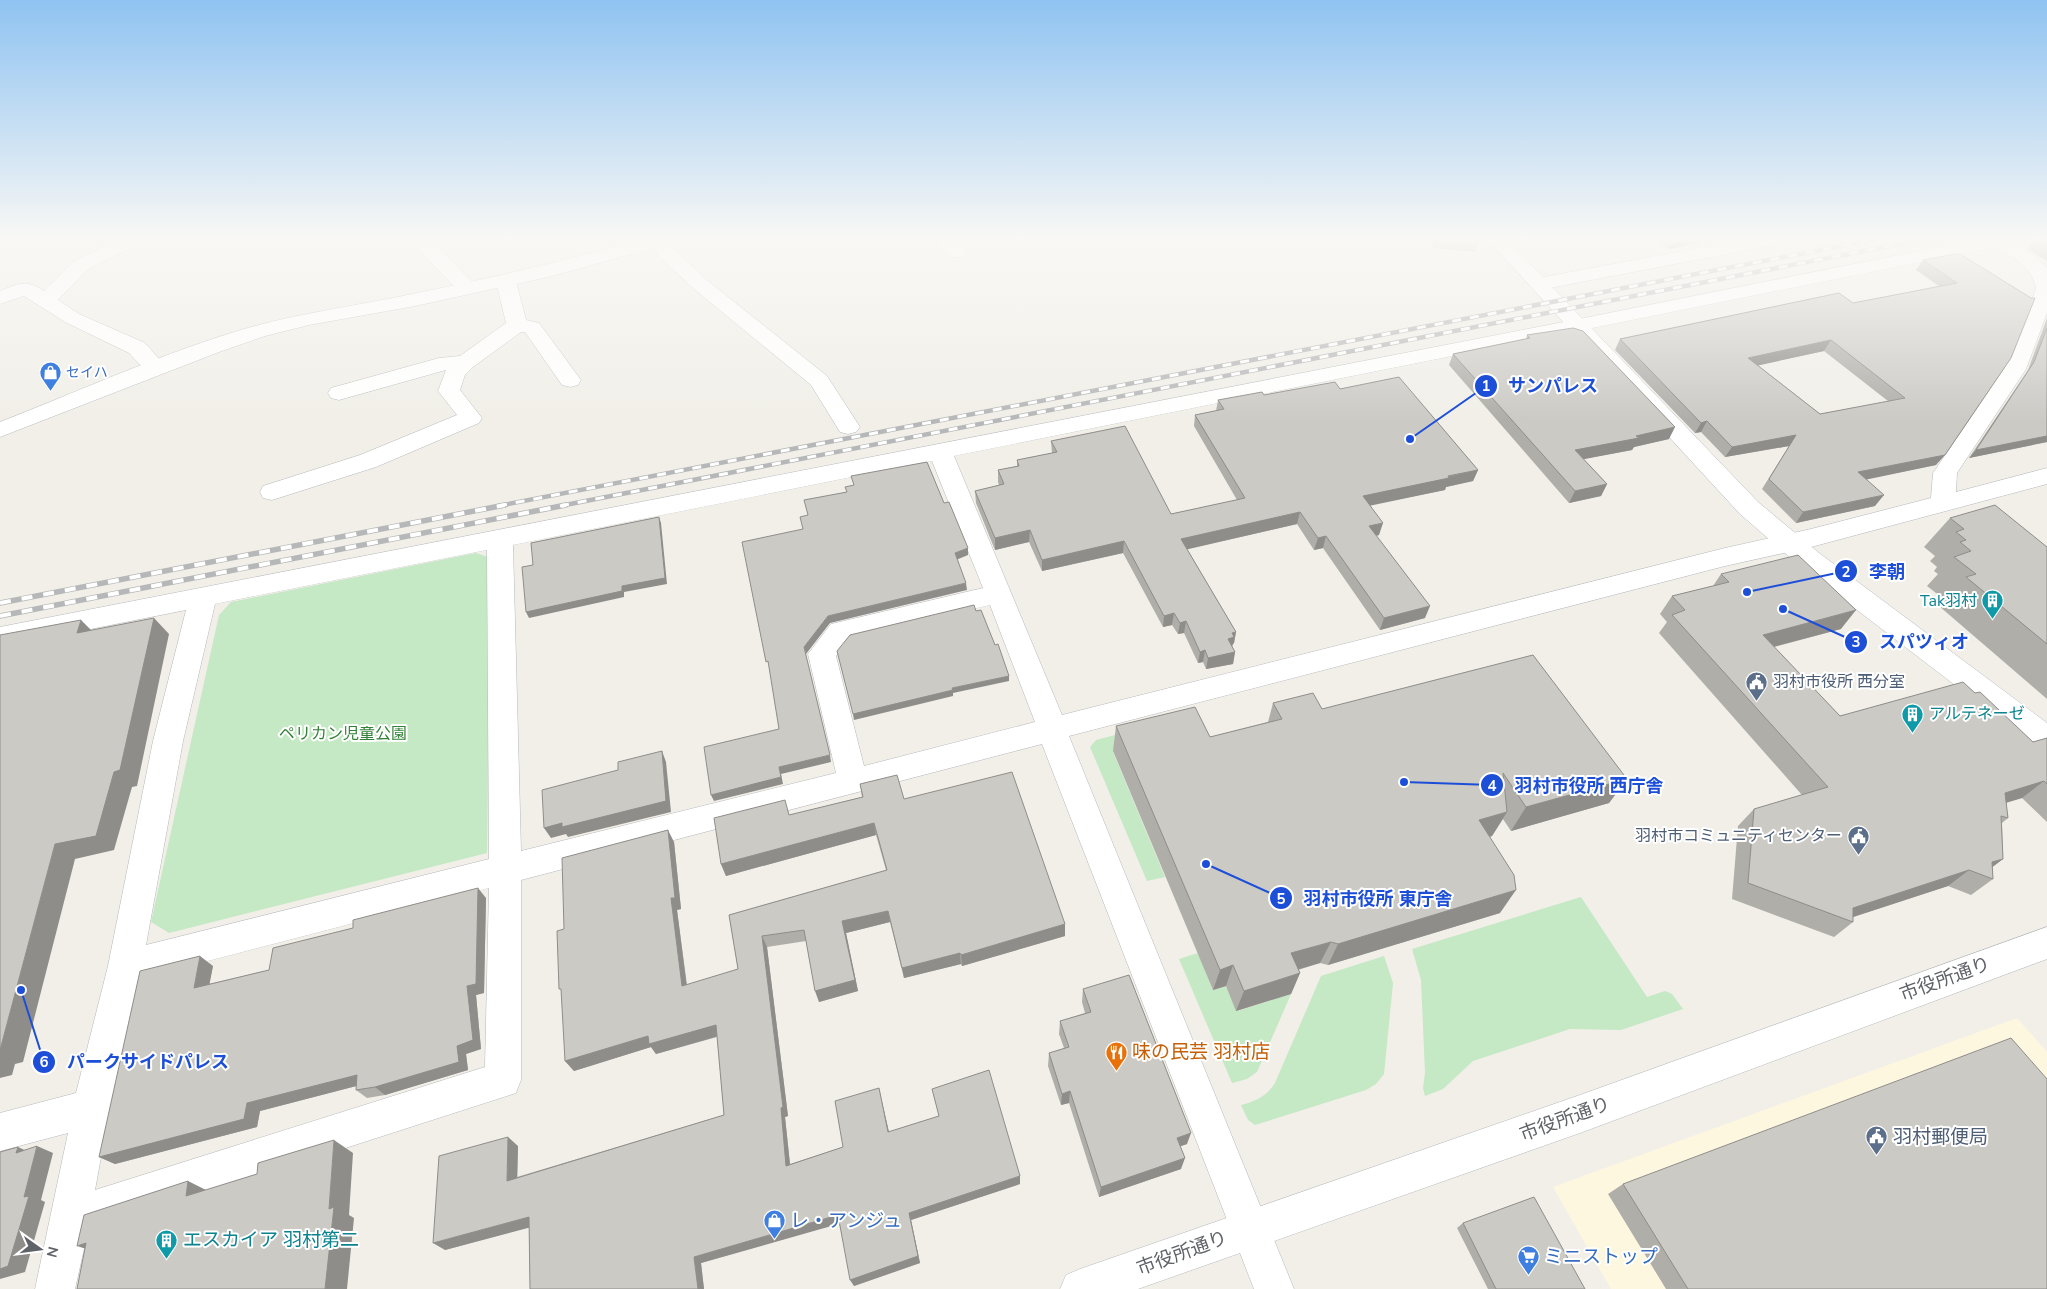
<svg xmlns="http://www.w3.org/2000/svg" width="2047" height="1289" font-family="'Nunito Sans','Noto Sans JP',sans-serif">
  <rect width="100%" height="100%" fill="#f1efe8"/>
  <path fill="#fef7e0" d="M2017,1018L2047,1052V1289H1611L1553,1187Z"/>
  <path fill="#c5e8c5" d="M476,553L491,558L487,853L169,933L151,922L219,615L231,602Z
    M1180,718L1113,752L1165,877L1147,881L1090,747L1096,740Z
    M1581,897L1647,997L1665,991L1672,994L1683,1009L1621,1030L1570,1029L1473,1061L1443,1089L1425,1096L1423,1088L1425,1073L1421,980L1412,949Z
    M1198,953L1213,990L1226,986L1237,1011L1291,994L1257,1072L1247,1079L1232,1083L1179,959Z
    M1384,956L1393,983L1384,1074L1376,1084L1366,1090L1255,1125L1248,1120L1241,1105C1256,1101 1266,1097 1275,1083L1321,976Z"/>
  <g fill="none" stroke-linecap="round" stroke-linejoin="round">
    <defs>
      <path id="street" d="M117,240H142L139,244L88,269L58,300L79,314L145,343L167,368L164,373L156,375L148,373L129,353L65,322L24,296L0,304V291C20,283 25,279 44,291L74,261Z
        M412,240H431L474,284L477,288L474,292L467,294L460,292L424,256Z
        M650,240H668L673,248L708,281L827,376L860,427L856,432L848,434L840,432L811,385L694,289L658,255Z
        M935,240H955L967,253L964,257C951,260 941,251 935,240Z
        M1740,240H1779L1776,244L1769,246L1539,290L1532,288L1529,284L1532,280L1539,278Z
        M1974,240H2011L2035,256L2047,268V313L2026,369L1957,473L1956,492L2047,468V484L1811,547L1725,566L1069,736L1294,1289H1254L1042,744L521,880V1080L516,1093L88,1231L75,1289H35L68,1133L0,1151V1113L76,1093L108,966L153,741L186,610L0,647V627L1579,319ZM1996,247C2013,258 2033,267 2036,289L2004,369L1933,473L1931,498L1811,529L1725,548L1062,715L954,456ZM932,461L983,588L831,624L808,654L836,773L521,851L513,545ZM487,550L489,859L146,945L183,741L215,604ZM990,605L1035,722L864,766L836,656L850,639ZM489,888L485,1067L95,1190L110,1108L139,979Z
        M506,275L513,277L516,281L526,320L539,323L581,380L578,385L570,387L562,385L525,332H521L473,367L465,375L460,390L482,418L479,423L376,467L272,500L263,498L260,492L263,486L360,455L457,415L438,391L446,370L339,400L331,398L328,393L331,388L439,358L460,356L506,323L496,281L499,277Z"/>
      <path id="secondary" d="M641,240H672L669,244L548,277L415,306L309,325L265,336L219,352L0,437V422C82,390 167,351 251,327C306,312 362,305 417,293C493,278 567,260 641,240Z
        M1488,240H1507L1758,502L1819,553L2047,723V751L2037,748L1801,567L1740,514Z
        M2047,927V959L1580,1133L1138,1289H1060L1066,1275L1080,1269L1580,1095Z"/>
    </defs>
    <use href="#street" stroke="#b5b8bc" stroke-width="1"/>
    <use href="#secondary" stroke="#b6babf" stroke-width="1"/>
    <use href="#street" fill="#fff" fill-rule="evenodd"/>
    <use href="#secondary" fill="#fff" fill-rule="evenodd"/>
    <defs>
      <path id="rail-far1" d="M498,506L1872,240
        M560,506L1920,240"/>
      <path id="rail" d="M0,603L505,505
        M0,616L566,505"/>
    </defs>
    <use href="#rail-far1" stroke="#b6b7b8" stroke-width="4.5"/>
    <use href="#rail" stroke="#b6b7b8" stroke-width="5.5"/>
    <use href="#rail-far1" stroke="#fff" stroke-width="3" stroke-dasharray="9" stroke-linecap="butt"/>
    <use href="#rail" stroke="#fff" stroke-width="4" stroke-dasharray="11" stroke-linecap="butt"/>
  </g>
  <path fill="#afaea9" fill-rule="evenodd" d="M1432,240H1478L1479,242L1475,252L1433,248Z
    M1657,240H1714L1669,249Z
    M2047,240V261L2028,249L2034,241Z
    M1923,260L2031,298L1936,465L1866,479L1875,506L1796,523L1762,489L1789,446L1725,457L1701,432L1695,433L1615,350L1620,339L1853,303L1939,286L1916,270ZM1824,351L1888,401L1820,414L1758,365Z
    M2047,318V442L1969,458L2028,370Z
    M1527,335L1669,439L1634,447L1632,450L1583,459L1607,484L1601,496L1569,503L1449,365L1453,354L1526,339Z
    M1340,389L1478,470L1473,481L1446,487L1445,490L1370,505L1379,535L1376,536L1425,618L1380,630L1323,548L1314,550L1297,524L1187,549L1236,632L1234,643L1233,644L1232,646L1235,652L1233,664L1206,669L1203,662L1198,663L1184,633L1178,634L1172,625L1163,627L1123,553L1042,571L1029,542L995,550L976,503L975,491L999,485L998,482V470L1017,466V460L1052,453L1051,441L1171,514L1237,500L1194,426L1195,415L1216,411L1218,400Z
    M1950,518L2047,547V699L1939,606L1945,600L1927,586L1938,574L1934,571L1937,567L1930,561L1935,556L1924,547Z
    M1721,574L1841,629L1774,647L1840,716L1975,693L2033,742L2047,738V822L2022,798L2006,803L2008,818L2002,823L2003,859L1992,867L1993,879L1971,895L1948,886L1853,917V922L1834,937L1732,899L1738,826L1754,809L1802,795L1659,633L1667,622L1660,614L1672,596L1713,586Z
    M1273,703L1322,709L1627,779L1609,803L1511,831L1503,819L1492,836L1490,837L1500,913L1328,965L1320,963L1298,970L1300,973L1291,994L1236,1011L1226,986L1213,990L1113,751L1116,726L1210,737L1268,722Z
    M860,784L904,799L1065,936L962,966L961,964L904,978L890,922L846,933L858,991L819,1002L806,941L767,947L788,1116L785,1117L790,1164L843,1147L879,1088L889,1132L939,1116L932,1089L1020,1184L911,1220L920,1263L854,1286L839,1223L701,1263L704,1289H530L529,1227L445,1250L518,1146L517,1177L724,1115L717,1037L656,1054L651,1047L574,1071L565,1061L564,929L674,842L681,909L677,910L687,985L738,969L729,915L886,870L876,835L726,876L721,864L790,815L862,797Z
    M486,898L484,993L476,995L481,1049L466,1054L468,1070L385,1095L367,1098L356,1090V1086L260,1111L257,1127L115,1164L99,1157L213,966L209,984L269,970Z
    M1083,989L1187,1144L1180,1146L1181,1169L1099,1197L1069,1103L1061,1105L1048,1066L1049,1053L1064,1048L1059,1034L1060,1021L1085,1013L1082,1002Z
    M1623,1184L2047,1289H1666L1608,1194Z
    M1463,1223L1585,1289H1488L1457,1228Z"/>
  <path fill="#8f8d8a" d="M1688,240H1714L1669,249L1672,243Z
    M1831,340L1824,351L1742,369L1748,358Z
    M1707,421L1701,432L1695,433L1701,423Z
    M1675,427L1669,439L1634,447L1632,450L1569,462L1575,450Z
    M1796,435L1789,446L1725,457L1732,447Z
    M2047,436V442L1969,458L1976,450Z
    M1945,455L1936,465L1850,483L1858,472Z
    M1478,470L1473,481L1446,487L1445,490L1359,508L1363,496Z
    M1607,484L1601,496L1569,503L1575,491Z
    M1884,495L1875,506L1796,523L1803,512Z
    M1300,512L1297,524L1180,551L1181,539Z
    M659,517L661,523L667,584L624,592V597L529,618L526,612L622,586Z
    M1383,523L1379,535L1366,538L1369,526Z
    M1030,530L1029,542L995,550V538Z
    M1326,536L1323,548L1314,550L1318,538Z
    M1124,541L1123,553L1042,571V560Z
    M968,548V555L956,560L955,553Z
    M966,583L967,590L830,623L806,654L804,647L828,616Z
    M1430,606L1425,618L1380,630L1384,618Z
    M1856,610L1841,629L1749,653L1763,635Z
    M1174,613L1172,625L1163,627L1164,616Z
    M154,618L169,634L137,786L132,787L114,850L75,859L23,1062L15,1064L12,1075L0,1078V1050L55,844Z
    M81,620L97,636L77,633Z
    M1186,621L1184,633L1178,634L1180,623Z
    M1236,632L1234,643L1233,644L1231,649L1228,639L1232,633Z
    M1205,650L1203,662L1198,663L1200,652Z
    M1235,652L1233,664L1206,669L1208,658Z
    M1009,676V681L953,693V696L854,720L853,714L952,688Z
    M662,751L666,762L671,812L568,837L566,834L551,838L544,828Z
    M830,755L831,762L781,774L783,784L714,801L711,795L779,767Z
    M1627,779L1609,803L1511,831L1526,807Z
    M2044,781L2022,798L1984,809L2005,793Z
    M1507,812L1492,836L1465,844L1479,820Z
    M874,823L876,835L726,876L721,864Z
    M668,830L674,842L681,909L677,910L688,996L682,986L671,898Z
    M2003,859L1982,875L1992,862Z
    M1969,870L1948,886L1847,919L1853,908Z
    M478,888L486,898L484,993L476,995L481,1049L466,1054L468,1070L385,1095L375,1087L457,1046L467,986Z
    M1516,890L1500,913L1328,965L1338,944Z
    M888,911L890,922L846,933L858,991L819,1002L815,991L842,921Z
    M1065,924V936L962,966L961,955Z
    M762,936L767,947L788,1116L785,1117L791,1174L786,1166Z
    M1331,942L1320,963L1282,974L1291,953Z
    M960,953L961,964L904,978L902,968Z
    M200,956L213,966L207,997L194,988Z
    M1233,965L1226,986L1213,990L1220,970Z
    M1300,973L1291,994L1236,1011L1244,991Z
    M716,1025L722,1035L656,1054L651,1047L574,1071L565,1061L648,1036Z
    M357,1075L368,1083L260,1111L257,1127L115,1164L99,1157L247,1103Z
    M879,1088L881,1098L891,1141L888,1132Z
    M1070,1091L1069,1103L1061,1105L1062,1094Z
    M1191,1133L1187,1144L1173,1149L1177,1138Z
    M508,1137L518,1146L517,1188L507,1181Z
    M334,1140L353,1153L349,1215L354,1218L347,1289H325L329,1209Z
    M37,1146L53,1153L41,1200L45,1202L25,1272L0,1279V1269L24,1197Z
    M18,1147L33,1154L16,1153Z
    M1185,1158L1181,1169L1099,1197L1101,1187Z
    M1020,1176V1184L911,1220L920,1263L854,1286L850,1280L909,1213Z
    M188,1181L212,1193L186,1196Z
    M838,1215L842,1223L701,1263L704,1289H698L694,1257Z
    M529,1217L539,1225L445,1250L433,1243Z
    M86,1243L105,1255L77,1246Z"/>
  <path fill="#cccac5" stroke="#8f8d8a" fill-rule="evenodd" d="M1445,240H1478L1479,242Z
    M1667,240H1688L1672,243Z
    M2040,240H2047V249L2034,241Z
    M1955,254H1960L2031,298H2035L2011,358L1945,455L1858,472L1884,495L1803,512L1769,479L1796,435L1732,447L1707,421L1701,423L1620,339L1839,293L1853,303L1957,283L1923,260ZM1831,340L1905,398L1820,414L1748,358Z
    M1573,328L1583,331L1675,427L1636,436L1639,438L1575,450L1607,484L1575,491L1453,354L1530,338L1527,335Z
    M2047,328V436L1976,450L2034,362Z
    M1399,377L1478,470L1448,476L1449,478L1363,496L1383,523L1369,526L1430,606L1384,618L1326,536L1318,538L1300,512L1181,539L1236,632L1232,633L1234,637L1228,639L1235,652L1208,658L1205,650L1200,652L1186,621L1180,623L1174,613L1164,616L1124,541L1042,560L1030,530L995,538L975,491L1004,484L998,470L1019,466L1017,460L1057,452L1051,441L1125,426L1171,514L1245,498L1195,415L1224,409L1218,400L1262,392L1264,395L1335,382L1340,389Z
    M927,462L944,503L949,502L968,548L955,553L966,583L828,616L804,647L830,755L779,767L781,777L711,795L704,747L779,729L768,661L766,662L742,542L803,529L800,517L808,515L804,500L847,492L845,487L854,485L851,476Z
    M1995,505L2047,547V644L1966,577L1976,574L1954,557L1971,551L1960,542L1966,540L1956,532L1964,529L1950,518Z
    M659,517L665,578L622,586V591L526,612L522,567L533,565L531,543Z
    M1798,555L1856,610L1763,635L1840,716L1963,682L1975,693L1980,692L2033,742L2047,738V784L2044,781L2005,793L2008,818L2001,816L2003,859L1992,862L1993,879L1969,870L1853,908V922L1748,883L1754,809L1828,787L1672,615L1685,610L1672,596L1729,582L1721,574Z
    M974,605L976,611L981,610L995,645L998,644L1009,676L952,688L953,690L853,714L837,651L850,635Z
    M154,618L120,770L114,772L96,836L55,844L0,1050V635L81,620L77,633Z
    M1533,655L1627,779L1526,807L1503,773L1507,812L1479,820L1514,875L1516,890L1338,944L1331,942L1291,953L1300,973L1244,991L1233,965L1220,970L1116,726L1195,707L1210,737L1282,719L1273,703L1313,693L1322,709Z
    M662,751L666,801L562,827V823L544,828L542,790L618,770V762Z
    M1012,772L1065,924L961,955L960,953L902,968L888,911L842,921L855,980L815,991L804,930L762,936L783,1107L781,1108L786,1166L843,1147L835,1101L879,1088L888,1132L939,1116L932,1089L989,1070L1020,1176L909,1213L918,1256L850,1280L838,1215L694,1257L698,1289H530L529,1217L433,1243L439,1156L508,1137L507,1181L724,1115L716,1025L649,1044L648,1036L565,1061L561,989H559L557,931L564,929L562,858L668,830L675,898H671L682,986L738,969L729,915L887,870L874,823L721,864L714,818L785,800L789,815L863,797L860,784L897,775L904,799Z
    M478,888L476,984L467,986L473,1040L457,1046L459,1062L375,1087L356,1090L357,1075L247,1103L244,1119L99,1157L140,971L200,956L194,988L269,970L273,948L353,928V920Z
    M1129,975L1191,1133L1177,1138L1185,1158L1101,1187L1070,1091L1062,1094L1049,1053L1069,1047L1060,1021L1091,1012L1083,989Z
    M2011,1038L2047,1079V1289H1688L1623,1184Z
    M334,1140L329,1209L334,1207L325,1289H77L86,1243L77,1246L84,1215L188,1181L186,1196L257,1174L258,1163Z
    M37,1146L24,1197L29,1196L8,1266L0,1269V1152L18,1147L16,1153Z
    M1534,1197L1585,1289H1496L1463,1223Z"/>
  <linearGradient id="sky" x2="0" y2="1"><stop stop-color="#8fc3f1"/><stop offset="0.57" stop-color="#f9f8f5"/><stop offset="1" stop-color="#f9f8f5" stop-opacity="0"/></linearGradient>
  <rect width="2047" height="420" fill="url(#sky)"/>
  <defs>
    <symbol id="shop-pin" viewBox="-11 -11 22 30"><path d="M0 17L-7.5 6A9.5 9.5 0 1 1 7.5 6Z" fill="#3f7fe0" stroke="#fff"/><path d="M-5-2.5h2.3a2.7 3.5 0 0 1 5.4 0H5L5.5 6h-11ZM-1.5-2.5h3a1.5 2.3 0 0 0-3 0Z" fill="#fff"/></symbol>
    <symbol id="building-pin" viewBox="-11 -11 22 30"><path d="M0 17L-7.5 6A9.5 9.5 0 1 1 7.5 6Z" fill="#0f9aa8" stroke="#fff"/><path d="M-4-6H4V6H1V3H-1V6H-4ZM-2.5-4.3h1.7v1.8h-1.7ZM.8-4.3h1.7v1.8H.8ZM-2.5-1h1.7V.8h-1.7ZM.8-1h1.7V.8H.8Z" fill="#fff"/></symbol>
    <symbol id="civic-pin" viewBox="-11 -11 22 30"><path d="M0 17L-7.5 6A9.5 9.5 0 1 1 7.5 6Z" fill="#5c6f8a" stroke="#fff"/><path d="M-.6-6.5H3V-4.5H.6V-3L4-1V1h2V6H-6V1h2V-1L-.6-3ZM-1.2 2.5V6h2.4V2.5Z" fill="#fff"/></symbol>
    <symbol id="restaurant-pin" viewBox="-11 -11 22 30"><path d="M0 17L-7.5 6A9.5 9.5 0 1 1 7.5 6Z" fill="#e8710a" stroke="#fff"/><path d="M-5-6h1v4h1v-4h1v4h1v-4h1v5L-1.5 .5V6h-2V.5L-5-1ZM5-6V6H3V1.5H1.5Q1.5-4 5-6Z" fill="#fff"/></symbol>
    <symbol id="supermarket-pin" viewBox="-11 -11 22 30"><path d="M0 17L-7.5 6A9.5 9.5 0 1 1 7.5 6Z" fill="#3f7fe0" stroke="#fff"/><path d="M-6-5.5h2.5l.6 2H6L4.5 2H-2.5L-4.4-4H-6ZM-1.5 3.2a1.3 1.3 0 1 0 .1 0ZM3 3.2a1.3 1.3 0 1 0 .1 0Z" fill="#fff"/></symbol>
  </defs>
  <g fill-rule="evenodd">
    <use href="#shop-pin" x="38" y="360" width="25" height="34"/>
    <use href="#building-pin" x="1980" y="588" width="25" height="34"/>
    <use href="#civic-pin" x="1744" y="670" width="25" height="34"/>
    <use href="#building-pin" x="1900" y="702" width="25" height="34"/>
    <use href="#civic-pin" x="1846" y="824" width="25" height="34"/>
    <use href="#restaurant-pin" x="1104" y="1040" width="25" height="34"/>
    <use href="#civic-pin" x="1864" y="1124" width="25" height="34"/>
    <use href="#shop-pin" x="762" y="1208" width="25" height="34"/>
    <use href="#building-pin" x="154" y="1228" width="25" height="34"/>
    <use href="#supermarket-pin" x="1516" y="1244" width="25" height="34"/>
  </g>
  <g text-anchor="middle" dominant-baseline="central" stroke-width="4" stroke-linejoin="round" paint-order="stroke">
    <g font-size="14" fill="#366cbe" stroke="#fff" text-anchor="start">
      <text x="66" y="372">セイハ</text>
    </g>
    <g font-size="16" fill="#0d838f" stroke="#fff" text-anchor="end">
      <text x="1977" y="601">Tak羽村</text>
      <text x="1929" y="714" text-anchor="start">アルテネーゼ</text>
    </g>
    <g font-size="16" fill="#4e5e75" stroke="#fff" text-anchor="start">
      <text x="1773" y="682">羽村市役所 西分室</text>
      <text x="1842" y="836" text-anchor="end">羽村市コミュニティセンター</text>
    </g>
    <g font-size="16" fill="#348238" stroke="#fff">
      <text x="343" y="734">ペリカン児童公園</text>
    </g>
    <g font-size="19" fill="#5f6368" stroke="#fff">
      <text transform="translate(1945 979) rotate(-20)">市役所通り</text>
      <text transform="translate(1565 1119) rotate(-20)">市役所通り</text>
      <text transform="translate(1182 1253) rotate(-20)">市役所通り</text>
    </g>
    <g font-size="19" fill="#c56008" stroke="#fff" text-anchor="start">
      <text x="1132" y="1052">味の民芸 羽村店</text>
    </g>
    <g font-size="19" fill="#4e5e75" stroke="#fff" text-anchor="start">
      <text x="1893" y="1137">羽村郵便局</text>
    </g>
    <g font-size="19" fill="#366cbe" stroke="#fff" text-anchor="start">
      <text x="790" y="1221">レ・アンジュ</text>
      <text x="1544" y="1257">ミニストップ</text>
    </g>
    <g font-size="19" fill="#0d838f" stroke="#fff" text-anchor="start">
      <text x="183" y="1240">エスカイア 羽村第二</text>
    </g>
  </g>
  <path fill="none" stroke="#1d4ed8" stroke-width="2" d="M1410 439L1486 386M1747 592L1846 571M1783 609L1856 642M1404 782L1492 785M1206 864L1281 898M21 990L44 1062"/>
  <g fill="#1d4ed8" stroke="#fff" stroke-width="2">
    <circle cx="1410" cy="439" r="5"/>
    <circle cx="1747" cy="592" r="5"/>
    <circle cx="1783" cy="609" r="5"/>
    <circle cx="1404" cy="782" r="5"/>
    <circle cx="1206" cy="864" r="5"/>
    <circle cx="21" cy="990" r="5"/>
    <circle cx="1486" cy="386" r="12"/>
    <circle cx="1846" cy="571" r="12"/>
    <circle cx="1856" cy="642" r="12"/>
    <circle cx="1492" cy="785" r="12"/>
    <circle cx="1281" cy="898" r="12"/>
    <circle cx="44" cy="1062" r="12"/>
  </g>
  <g font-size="15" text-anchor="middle" font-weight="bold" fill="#fff">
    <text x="1486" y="391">1</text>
    <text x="1846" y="577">2</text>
    <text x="1856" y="647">3</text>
    <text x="1492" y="791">4</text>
    <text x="1281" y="904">5</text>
    <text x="44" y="1067">6</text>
  </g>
  <g font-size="18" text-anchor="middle" font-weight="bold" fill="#1d4ed8" stroke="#fff" stroke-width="4" stroke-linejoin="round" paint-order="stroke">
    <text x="1553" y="392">サンパレス</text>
    <text x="1887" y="578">李朝</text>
    <text x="1924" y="648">スパツィオ</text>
    <text x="1589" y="792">羽村市役所 西庁舎</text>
    <text x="1378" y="905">羽村市役所 東庁舎</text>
    <text x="148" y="1068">パークサイドパレス</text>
  </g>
  <g transform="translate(40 1249) rotate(104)" stroke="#ffffff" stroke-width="4" paint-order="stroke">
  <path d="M0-4L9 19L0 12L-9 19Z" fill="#5f6368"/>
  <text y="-8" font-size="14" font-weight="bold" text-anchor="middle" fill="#5f6368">N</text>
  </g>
</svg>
